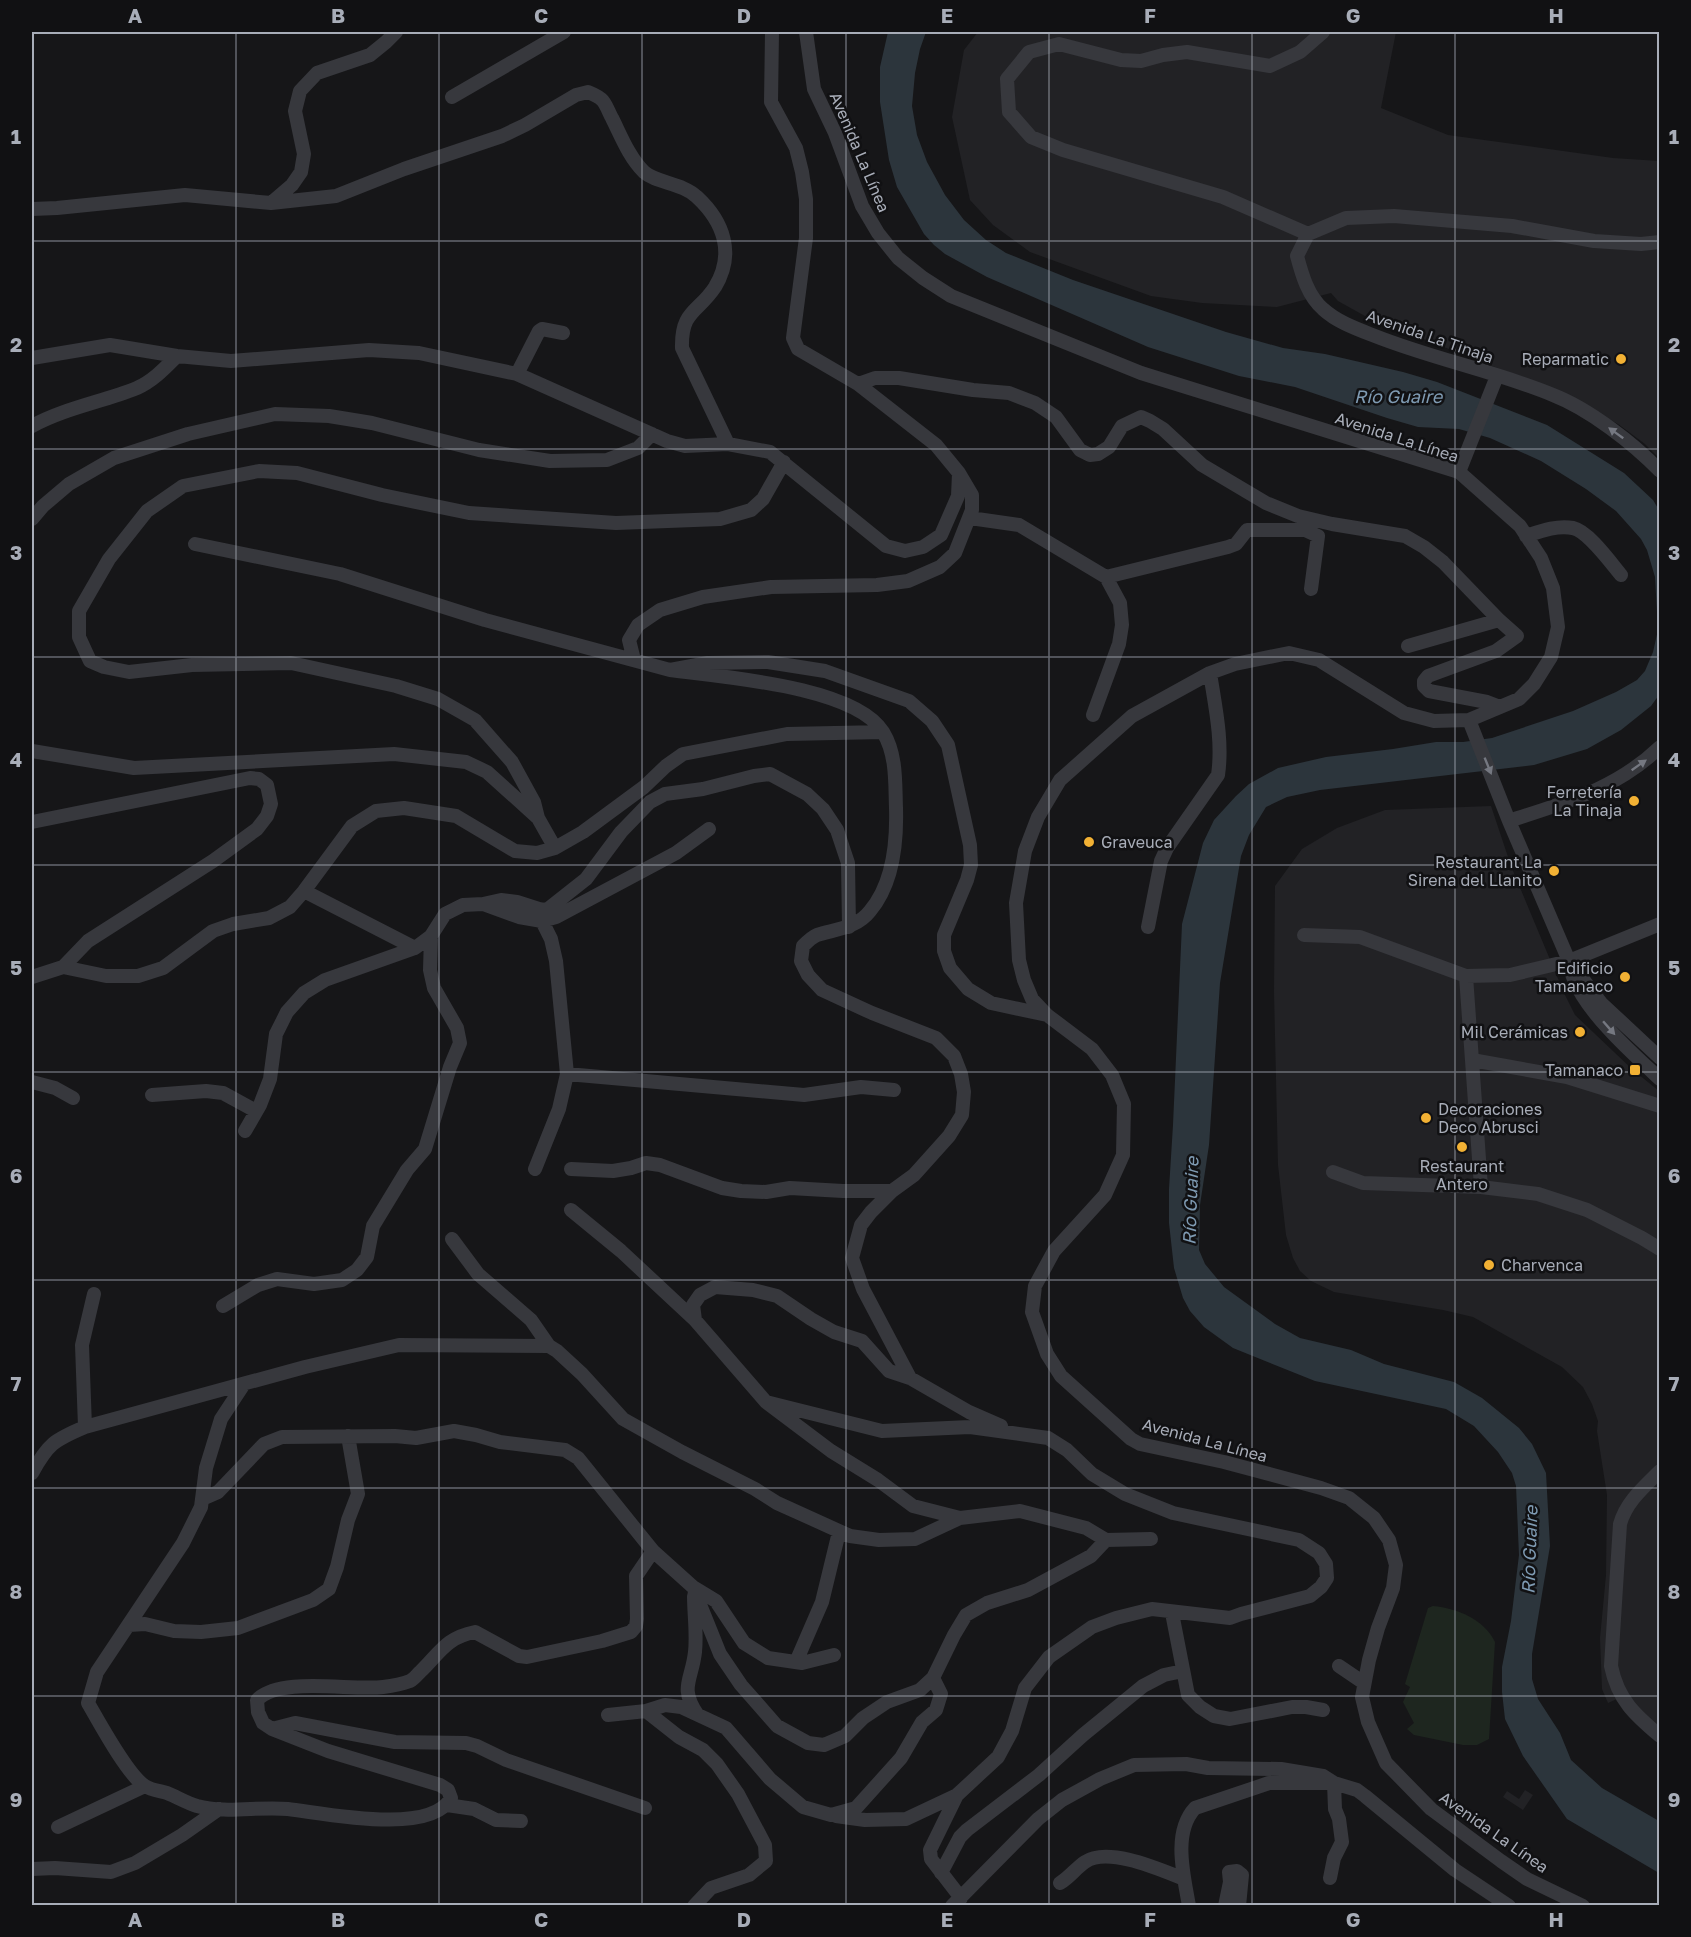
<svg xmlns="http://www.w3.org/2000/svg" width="1691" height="1937" font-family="'Golos Text',sans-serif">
  <rect width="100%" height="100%" fill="#161618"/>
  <path fill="#222225" d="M978,32H1396L1381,108L1448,135L1613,158L1659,161V458L1645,444L1618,424L1578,403L1528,380L1365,316L1338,301L1331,293L1277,307L1202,303L1151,296L1030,252L993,225L970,200L952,117L964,50Z
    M1491,806L1511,866L1564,993L1575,1015L1633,1070L1659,1091V1735L1619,1698L1608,1703L1602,1689L1600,1638L1606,1575L1607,1495L1597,1431L1598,1421L1592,1404L1583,1387L1562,1367L1473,1317L1443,1310L1334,1292L1311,1281L1300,1271L1293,1258L1286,1235L1278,1165L1274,992L1275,886L1302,849L1337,828L1385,810Z
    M1525,1790L1533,1795L1523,1810L1503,1797L1507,1791L1519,1799Z"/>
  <path fill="#1e261f" d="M1433,1606C1457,1608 1485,1620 1495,1642L1489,1739L1477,1745H1463L1414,1735L1407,1729L1414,1723L1403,1702L1410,1687L1405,1684L1428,1608Z"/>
  <path fill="#2c353c" d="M888,32H926L920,49L915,73L912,106L917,135L927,162L945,195L964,220L986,240L1006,253L1073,280L1226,332L1283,348L1325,354L1403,372L1437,382L1547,425L1624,473L1653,500L1659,510V695L1651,706L1621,730L1587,749L1534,765L1320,790L1287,797L1266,807L1249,835L1241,856L1220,983L1209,1145L1200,1205L1199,1250L1205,1264L1224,1287L1275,1324L1300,1338L1351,1350L1384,1364L1454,1382L1482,1398L1519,1428L1532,1444L1546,1473L1550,1546L1532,1654V1679L1538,1699L1560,1733L1571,1760L1602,1788L1659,1821V1873L1567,1819L1523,1756L1505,1719L1502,1692V1667L1511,1621L1519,1555L1516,1486L1512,1473L1498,1452L1474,1426L1446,1409L1315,1381L1233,1348L1204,1327L1190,1311L1183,1298L1174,1268L1169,1223V1189L1173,1125L1182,924L1203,843L1214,820L1236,796L1249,784L1278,768L1326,757L1393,749L1436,742H1463L1492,738L1573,711L1616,692L1637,680L1645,671L1653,652L1658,630L1655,577L1647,550L1641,539L1616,511L1586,489L1541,461L1490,438L1459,429L1418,427L1387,418L1295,387L1239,376L1148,347L987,277L945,254L934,245L924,234L897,187L889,160L880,102V67Z"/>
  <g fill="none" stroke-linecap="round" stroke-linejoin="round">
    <path stroke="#37383d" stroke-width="14" d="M806,32L814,89L835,133L862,206L878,233L898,258L923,278L951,296L1141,373L1459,472L1520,526L1541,558L1553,588L1558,627L1551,657L1534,684L1519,699L1469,720L1434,721L1404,713L1319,660L1289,653L1235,664L1210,673L1132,716L1060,780L1038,817L1025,851L1016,903L1019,960L1024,980L1032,999L1047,1015L1092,1049L1112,1075L1124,1104L1123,1155L1105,1195L1054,1251L1035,1286L1032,1312L1047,1354L1061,1376L1131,1439L1140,1444L1224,1462L1321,1488L1349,1498L1374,1518L1389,1540L1396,1565L1393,1588L1378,1628L1369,1660L1362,1697L1368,1722L1386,1763L1431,1809L1501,1861L1527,1879L1583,1906
      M1323,32L1300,52L1270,66L1187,52L1163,55L1141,61L1121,60L1059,44L1029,52L1007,79L1009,112L1031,137L1063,150L1223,197L1308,234L1346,218L1394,216L1512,226L1594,241L1641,244L1660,242
      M452,97L564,32
      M271,203L292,185L301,172L304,154L295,111L300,91L317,73L370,55L386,42L396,32
      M32,209L57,208L185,195L271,203L336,196L404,169L502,136L525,125L576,95L588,92C593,94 600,97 603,101C607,106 609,113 612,118C621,136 629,157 644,172C656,183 683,183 697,197C724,222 735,254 715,287C698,313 681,310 682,348L728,444
      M1308,234L1297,256C1302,275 1308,296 1323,309C1337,322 1357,329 1375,336C1433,359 1495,371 1553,395C1589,409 1633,443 1660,471
      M32,358L110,345L177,356L231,361L369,350L419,353L517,374L667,441L685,446L728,444L770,452L886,546L905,551L923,547L941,535L958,496L959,473
      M517,374L539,331L542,329L563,333
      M858,384L875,378H899L973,390L1009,393L1035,403L1056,417L1080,450L1090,455L1098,454L1109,447L1122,426L1141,417L1150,421L1163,429L1202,465L1266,503L1298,516L1332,524L1405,536L1424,547L1443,562L1499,620L1517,636L1496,651L1428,676L1424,681V686L1429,691L1487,702L1500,707
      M32,426C65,408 102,402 137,388C153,381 165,368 177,356
      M1459,472L1497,376
      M970,518L1019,525L1106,577L1120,603L1122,625L1119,644L1093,715
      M32,519L43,506L69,484L114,458L188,434L275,414L329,416L372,423L479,450L550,461L607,460L638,448L652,434
      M1526,536C1541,531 1557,525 1573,528C1588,531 1611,563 1621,575
      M195,544L340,574L485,620L670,670L708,663L768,662L825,671L909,701L932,721L948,745L970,845L971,865L967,880L944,935V951L950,968L968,989L991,1003L1047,1015
      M1106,577L1228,547L1236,544L1247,530H1305L1318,536L1311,589
      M1408,646L1499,620
      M634,660L629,640L638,625L660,610L703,597L771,587L877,585L908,581L940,567L955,553L972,510V495L959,473L936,445L858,384L798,349L793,338L806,238V199L802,172L796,148L771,102L772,32
      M670,670C721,677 855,686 883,732C897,755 895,783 896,808C897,842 893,884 870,911C857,928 836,929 817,935C812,937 807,942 803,946L801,961L808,975L822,990L872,1013L936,1038L954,1056L961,1074L964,1092L962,1115L949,1136L914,1175L892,1191L871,1212L861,1225L852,1258L863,1289L910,1378L969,1412L1001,1426
      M1469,720L1509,821L1569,961C1571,967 1571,974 1574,979C1587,1013 1633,1054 1660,1079
      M32,751L134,768L394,754L466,762L487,772L538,818L555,848
      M538,818L534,802L512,762L475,720L438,699L396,686L291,663L192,665L129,672L104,667L90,661L79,637V611L109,559L147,511L183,486L259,471L297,473L382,495L469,513L616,523L720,519L751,510L763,499L784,462
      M1509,821C1566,802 1615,790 1660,747
      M32,822L250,778L259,779L267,785L271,804L267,816L257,829L213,861L88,941L63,967L106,976H138L163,968L213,931L233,924L269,918L290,907L304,891L352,826L376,811L404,808L456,816L515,851L537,853L555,848L583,832L644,787L666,766L683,754L787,734L883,732
      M304,891L415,948
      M483,904L519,917L542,921L556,917L676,853L709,829
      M1148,927L1161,861L1167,848L1218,775C1223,741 1215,706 1210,673
      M1304,935L1360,937L1466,976L1510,975L1569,961L1660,924
      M1576,970L1601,1003L1660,1058
      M1466,976L1481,1187
      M32,977L63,967
      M1472,1060L1567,1077L1660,1106
      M567,1074L804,1095L861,1087L894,1090
      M32,1082L55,1088L73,1098
      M152,1095L206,1091L223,1093L256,1111
      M245,1131L260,1105L270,1079L276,1034L287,1012L304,993L325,980L415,948L431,936L445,914L463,905L483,904L501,900L517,902L542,910L548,909L586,879L621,832L650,802L665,794L703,789L754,776L770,774L807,794L823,809L837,830L848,863L849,927
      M535,1169L559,1109L567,1074L556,961L551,939L542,921
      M571,1169L613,1171L631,1168L646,1163L660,1165L722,1188L741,1191L766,1192L790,1188L843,1191H892
      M1333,1172L1363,1183L1481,1187L1538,1194L1587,1210L1642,1238L1660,1249
      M571,1210L621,1251L695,1320
      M452,1239L478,1274L531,1320L549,1346
      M223,1306L258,1285L277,1279L314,1284L342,1280L357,1270L367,1257L373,1226L407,1170L425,1149L450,1067L460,1043L457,1028L434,988L430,970L431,936
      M910,1378L889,1371L862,1341L834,1332L811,1319L777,1296L753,1290L715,1287L700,1295L693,1305L695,1320L766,1402L831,1451L878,1480L913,1506L960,1518
      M244,1384L221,1419L206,1468L201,1507L183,1543L97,1672L88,1703C99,1722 128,1776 145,1786C151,1790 160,1791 167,1793C177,1797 187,1803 197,1806C226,1814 258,1806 288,1809C323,1813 431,1836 451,1798L448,1790L440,1785L328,1751L272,1729L263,1723L258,1712L257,1700C280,1676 351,1691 383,1687C391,1686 402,1684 410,1681C414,1679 417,1675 420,1672C440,1653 445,1638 475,1632L519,1656L527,1657L602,1641L631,1632L636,1626L637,1619L636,1576L653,1551L693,1587L716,1601L744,1643L768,1658L802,1663L834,1655
      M766,1402L882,1431L970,1427L1048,1438L1067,1450L1092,1474L1125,1494L1173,1513L1299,1540L1319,1553L1326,1564L1327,1578L1321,1587L1310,1596L1241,1614L1230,1618L1152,1609L1116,1618L1092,1627L1049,1657L1025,1688L1012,1731L998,1757L957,1795L930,1850L931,1859L961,1898
      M85,1427L82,1345L94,1294
      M1660,1471C1644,1487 1626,1502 1620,1524L1611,1666C1618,1700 1635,1715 1660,1736
      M32,1473C48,1444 54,1440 85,1427L305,1367L399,1345L549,1346L557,1351L582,1374L623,1419L682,1452L755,1489L777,1503L850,1536L879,1540L915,1539L960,1518L1020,1511L1086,1528L1106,1540L1151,1539
      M202,1499L218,1492L264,1444L282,1437L395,1436L416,1438L454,1431L476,1435L500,1442L565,1450L578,1458L653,1551
      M693,1587L720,1654L741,1685L777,1726L808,1743L824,1745L845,1736L863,1718L887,1702L920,1690L933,1678L954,1635L966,1615L987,1603L1028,1590L1091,1556L1106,1540
      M694,1596C694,1614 697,1634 695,1652C692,1680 679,1687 697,1714
      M1172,1613L1188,1695L1200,1707L1214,1716L1230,1719L1292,1707H1306L1323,1710
      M129,1625L145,1624L174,1631L201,1632L238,1628L313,1600L329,1589L337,1567L348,1520L358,1494L348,1436
      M796,1662L822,1602L839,1532
      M1339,1666L1364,1683
      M646,1711L679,1737L703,1750L717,1764L738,1794L765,1845L766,1861L749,1875L711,1888L694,1906
      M608,1715L646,1711L665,1705L681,1707L726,1728L770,1779L803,1807L831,1815L856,1808L901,1758L922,1722L936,1710L941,1694L933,1678
      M272,1729L295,1723L395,1742L466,1743L477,1746L506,1760L645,1808
      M447,1805L474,1809L496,1820L521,1821
      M836,1816L865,1820L906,1819L957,1795
      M58,1827L145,1786
      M32,1869L55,1868L111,1872L135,1863L182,1835L219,1809
      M941,1873L960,1837L967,1830L1039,1775L1083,1735L1143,1686L1164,1675L1183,1671
      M1060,1883C1070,1877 1076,1868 1085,1862C1108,1846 1161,1870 1184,1879
      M952,1906L1038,1819L1062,1800L1100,1779L1134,1765L1186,1764L1208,1768L1281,1769L1323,1776L1334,1783L1357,1790L1365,1796L1455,1870L1509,1906
      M1189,1906C1184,1876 1172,1833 1195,1808L1269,1783H1334L1335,1809L1339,1819L1342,1842L1334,1858L1330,1878
      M1225,1906L1230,1882L1229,1872L1237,1871L1242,1875L1239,1906"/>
  </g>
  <defs><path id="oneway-solid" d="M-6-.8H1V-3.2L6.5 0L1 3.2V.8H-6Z" transform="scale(1.5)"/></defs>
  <g fill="#757881">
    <use href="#oneway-solid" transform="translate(1616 433) rotate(-144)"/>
    <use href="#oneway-solid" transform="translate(1639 765) rotate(-35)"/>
    <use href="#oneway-solid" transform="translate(1488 766) rotate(68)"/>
    <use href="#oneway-solid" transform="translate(1609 1028) rotate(49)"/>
  </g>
  <path fill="none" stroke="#a8adb8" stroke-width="1.5" stroke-opacity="0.55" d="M236,32V1906M439,32V1906M642,32V1906M846,32V1906M1049,32V1906M1252,32V1906M1455,32V1906M32,241H1660M32,449H1660M32,657H1660M32,865H1660M32,1072H1660M32,1280H1660M32,1488H1660M32,1696H1660"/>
  <g fill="#f2b134" stroke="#111113" stroke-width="2">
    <circle cx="1621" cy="359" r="6"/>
    <circle cx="1634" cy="801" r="6"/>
    <circle cx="1089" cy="842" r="6"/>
    <circle cx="1554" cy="871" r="6"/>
    <circle cx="1625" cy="977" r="6"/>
    <circle cx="1580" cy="1032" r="6"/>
    <rect x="1629" y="1064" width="12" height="12" rx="3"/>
    <circle cx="1426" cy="1118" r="6"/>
    <circle cx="1462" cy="1147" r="6"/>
    <circle cx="1489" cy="1265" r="6"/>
  </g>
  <g text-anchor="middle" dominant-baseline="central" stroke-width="5" stroke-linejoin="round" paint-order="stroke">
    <g font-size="16" fill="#a8adb8" stroke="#111113">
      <text transform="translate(860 152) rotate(67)">Avenida La Línea</text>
      <text transform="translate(1430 336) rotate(19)">Avenida La Tinaja</text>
      <text transform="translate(1397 437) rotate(18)">Avenida La Línea</text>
      <text transform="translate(1205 1440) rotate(15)">Avenida La Línea</text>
      <text transform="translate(1494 1832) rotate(35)">Avenida La Línea</text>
    </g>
    <g font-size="16" fill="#a8adb8" stroke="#111113" text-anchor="end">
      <text x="1609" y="359">Reparmatic</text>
      <text x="1622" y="792">Ferretería<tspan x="1622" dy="18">La Tinaja</tspan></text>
      <text x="1101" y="842" text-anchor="start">Graveuca</text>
      <text x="1542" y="862">Restaurant La<tspan x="1542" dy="18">Sirena del Llanito</tspan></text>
      <text x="1613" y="968">Edificio<tspan x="1613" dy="18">Tamanaco</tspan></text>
      <text x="1568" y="1032">Mil Cerámicas</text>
      <text x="1623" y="1070">Tamanaco</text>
      <text x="1438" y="1109" text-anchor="start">Decoraciones<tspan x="1438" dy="18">Deco Abrusci</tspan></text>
      <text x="1462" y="1166" text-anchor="middle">Restaurant<tspan x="1462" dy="18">Antero</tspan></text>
      <text x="1501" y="1265" text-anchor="start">Charvenca</text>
    </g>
    <g font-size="18" font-style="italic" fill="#7f9bb3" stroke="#111113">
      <text x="1398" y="396">Río Guaire</text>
      <text transform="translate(1190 1201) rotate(-88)">Río Guaire</text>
      <text transform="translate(1529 1550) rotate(-88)">Río Guaire</text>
    </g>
  </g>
  <rect width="1691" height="1937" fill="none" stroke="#111113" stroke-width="66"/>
  <rect x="33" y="33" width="1625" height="1871" fill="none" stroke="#a8adb8" stroke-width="2"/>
  <g font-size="20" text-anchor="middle" font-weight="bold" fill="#a8adb8">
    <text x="135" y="23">A</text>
    <text x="338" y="23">B</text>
    <text x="541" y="23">C</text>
    <text x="744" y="23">D</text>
    <text x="947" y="23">E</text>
    <text x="1150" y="23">F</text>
    <text x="1353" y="23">G</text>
    <text x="1556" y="23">H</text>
    <text x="16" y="144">1</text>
    <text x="1674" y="144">1</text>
    <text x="16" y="352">2</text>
    <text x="1674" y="352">2</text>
    <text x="16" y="560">3</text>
    <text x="1674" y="560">3</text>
    <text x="16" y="767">4</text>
    <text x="1674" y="767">4</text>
    <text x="16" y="975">5</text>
    <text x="1674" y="975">5</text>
    <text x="16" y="1183">6</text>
    <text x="1674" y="1183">6</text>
    <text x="16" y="1391">7</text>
    <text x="1674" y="1391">7</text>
    <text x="16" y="1599">8</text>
    <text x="1674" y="1599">8</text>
    <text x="16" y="1807">9</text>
    <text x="1674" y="1807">9</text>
    <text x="135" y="1927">A</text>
    <text x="338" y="1927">B</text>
    <text x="541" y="1927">C</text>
    <text x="744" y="1927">D</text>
    <text x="947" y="1927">E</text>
    <text x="1150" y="1927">F</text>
    <text x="1353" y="1927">G</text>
    <text x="1556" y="1927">H</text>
  </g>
</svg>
